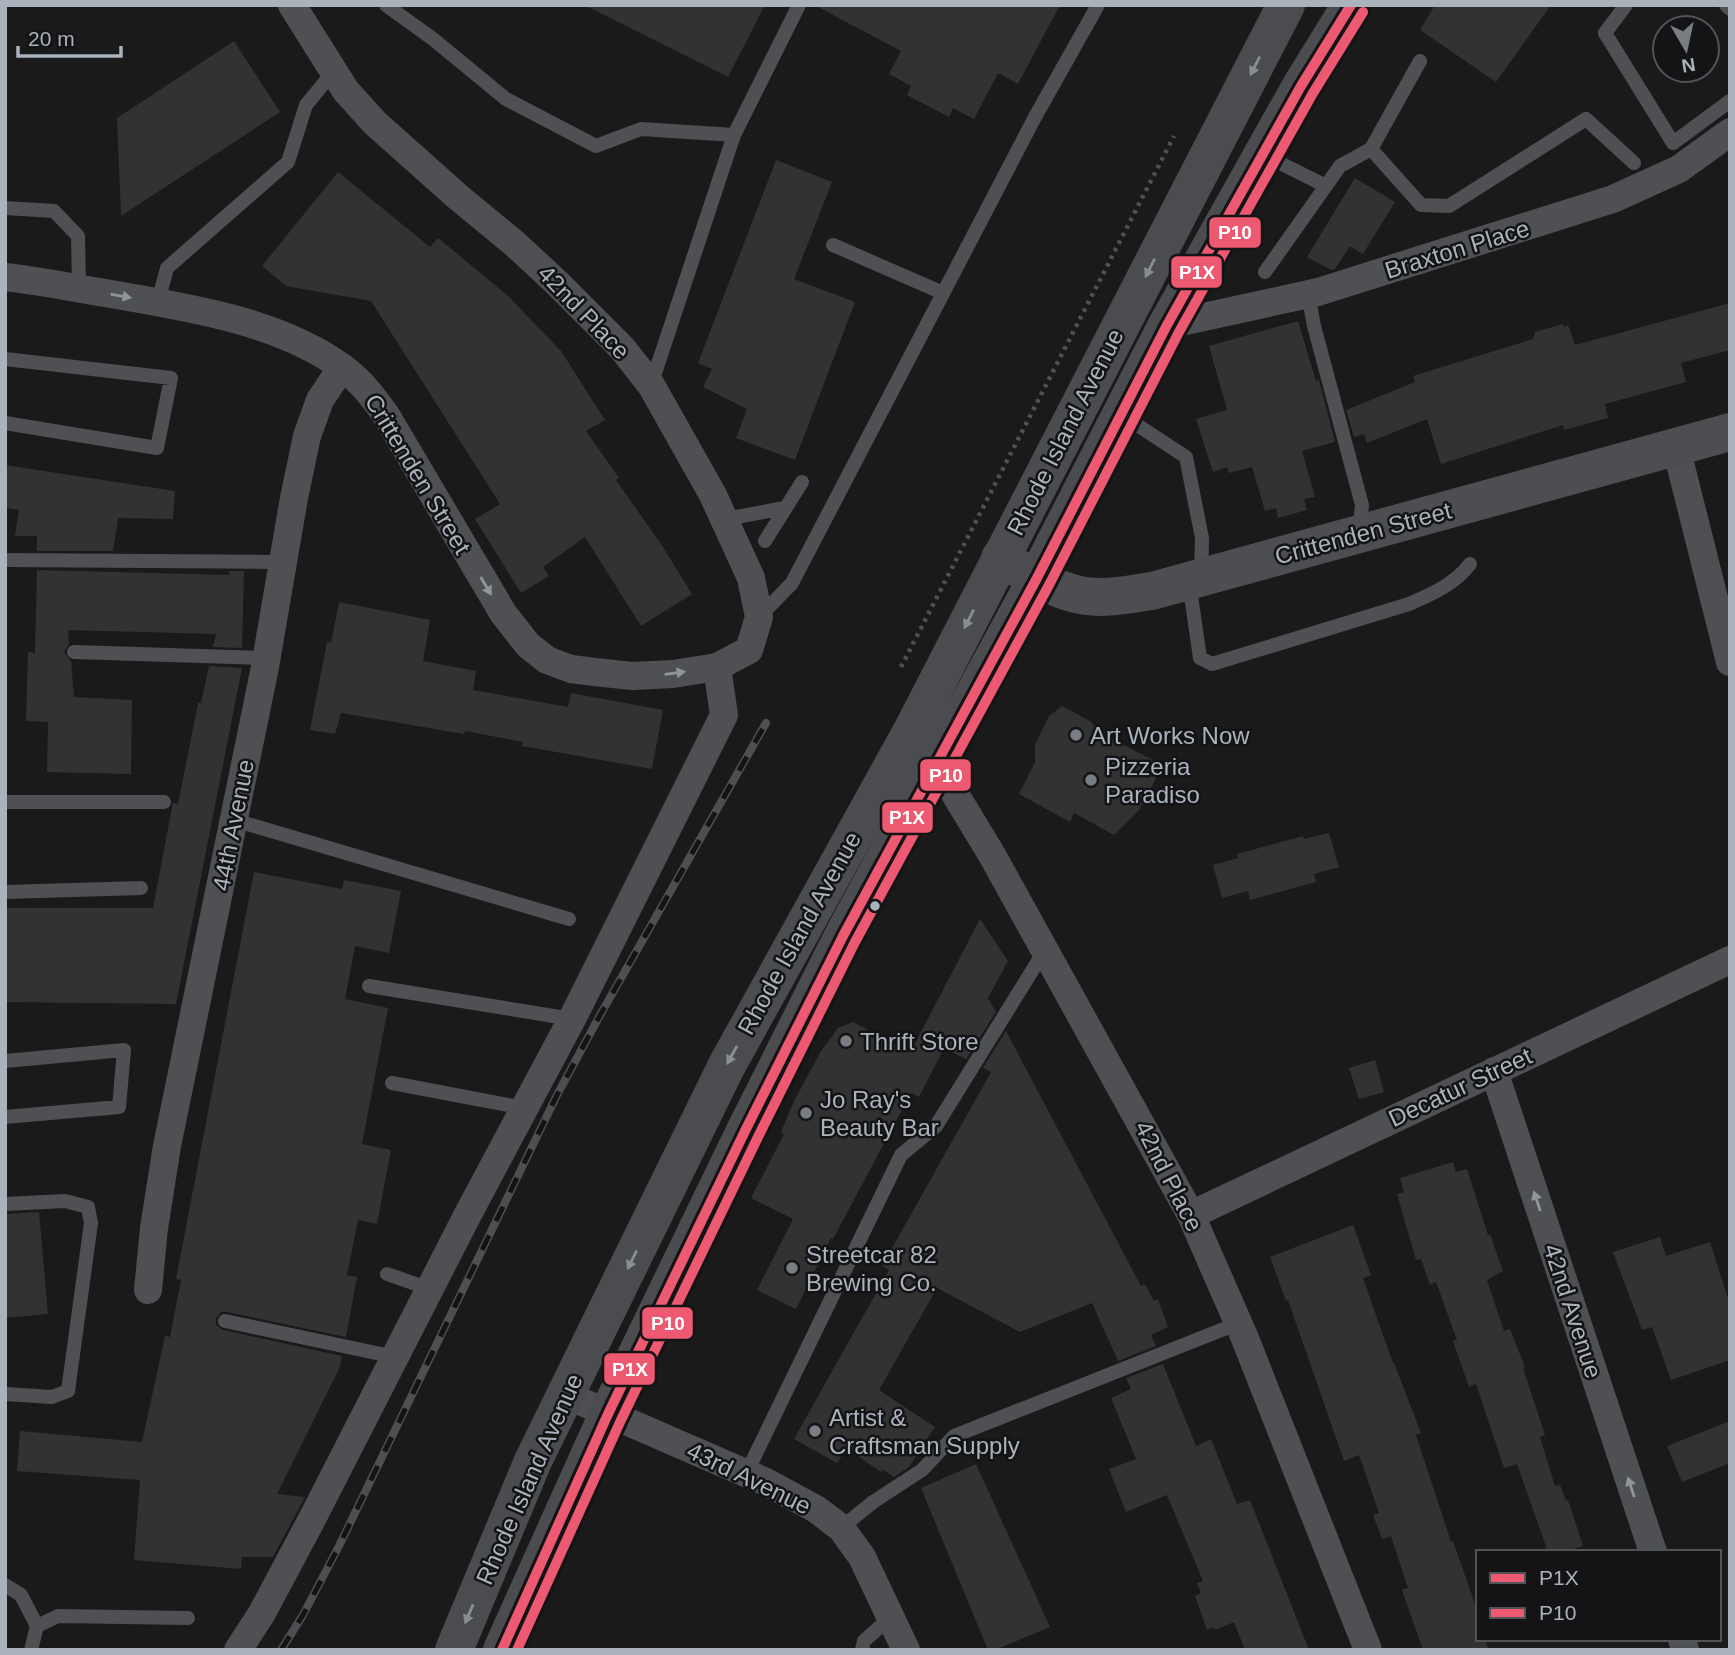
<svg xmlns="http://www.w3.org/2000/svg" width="1735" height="1655" font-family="Arial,sans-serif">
  <rect width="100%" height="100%" fill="#1a1a1a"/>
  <path fill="#323232" d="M584,5H765L728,77Z
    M814,5H1060L1018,84L998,73L974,119L953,108L949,117L907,95L911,86L889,74L901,51Z
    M1435,5H1551L1496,82L1420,30Z
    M234,41L280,112L121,216L117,118Z
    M776,160L832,182L794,279L855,302L795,460L736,438L747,409L703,387L712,369L698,363Z
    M338,172L430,247L438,238L507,295L561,351L605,420L586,431L619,478L616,480L661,544L692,594L641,626L585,537L543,567L549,576L521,593L475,519L500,504L371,301L286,286L262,266Z
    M1355,178L1395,202L1363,254L1350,246L1335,269L1331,270L1307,257Z
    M1730,303V350L1681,363L1686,382L1605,404L1608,418L1564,430L1563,425L1441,464L1427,419L1367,443L1364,434L1354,437L1346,410L1415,382L1413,376L1533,339L1535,332L1563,324L1564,327L1568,325L1575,345Z
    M1298,321L1316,381L1319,380L1335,442L1302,451L1315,497L1304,499L1307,510L1278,518L1276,508L1265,511L1252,467L1229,473L1227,467L1213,472L1196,419L1227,410L1209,346Z
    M5,465L175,491L173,519L118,518L113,551H37V536H15L19,510L5,508Z
    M37,570L229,575V571H244L242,648L213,647L216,634L68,630L69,644L64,652L71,661L74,697L132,700L131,774L47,772L48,722L26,721L28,652L35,653Z
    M339,602L430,620L423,661L476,671L473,690L568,707L571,693L663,710L652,769L522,746L523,742L465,731L464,734L341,713L335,734L310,730L327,642L331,643Z
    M209,666L242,668L176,1004L5,1002V908H153L172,807L173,803L178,804L198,703H201Z
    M1062,706L1090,721L1104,735L1163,765L1139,810L1114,835L1074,813L1070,822L1019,794L1035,762V745L1049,716Z
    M1329,833L1339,867L1314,874L1316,882L1250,900L1248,891L1222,898L1213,865L1238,858L1237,854L1303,836L1304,839Z
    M254,872L342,889L344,880L401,891L389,953L355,946L345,999L388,1008L362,1144L391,1150L377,1224L358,1220L347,1275L357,1277L346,1337L227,1312H221L216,1318V1325L223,1330L342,1356L340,1367L277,1494L305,1497L273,1557H242L241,1569L134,1560L140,1480L17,1471L20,1431L142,1442L165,1336L170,1337L181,1280L176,1279Z
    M980,919L1008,961L988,998L996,1012L966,1059L944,1048L919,1097L911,1093L833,1239L831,1238L796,1309L757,1290L793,1219L751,1198L784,1134L781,1132L793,1103L821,1051L838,1028L853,1022L910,1053Z
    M1006,1031L1141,1286L1145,1284L1154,1301L1158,1299L1168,1327L1151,1335L1156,1346L1118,1361L1092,1303L1020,1332L937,1288L879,1390L935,1427L909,1467L894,1477L883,1470L881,1472L846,1448L837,1463L794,1439L889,1270L882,1266L991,1072L983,1068Z
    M1375,1060L1384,1092L1359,1099L1349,1068Z
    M1453,1162L1456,1172L1467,1169L1488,1235L1490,1234L1503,1271L1487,1280L1504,1331L1510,1329L1525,1367L1523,1368L1545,1435L1540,1437L1555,1486L1560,1485L1566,1501L1568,1500L1583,1546L1564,1552H1548L1517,1464L1504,1468L1476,1384L1469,1387L1453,1341L1457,1340L1436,1282L1430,1285L1421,1259L1416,1260L1397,1194L1404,1192L1400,1178Z
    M39,1212L48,1314L5,1318V1214Z
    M1353,1225L1371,1275L1363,1278L1393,1363H1394L1421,1433L1416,1435L1451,1542L1453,1541L1478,1613V1639H1485L1489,1650H1423L1402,1590L1408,1588L1391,1536L1382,1539L1373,1515L1379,1513L1359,1455L1344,1461L1288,1300L1286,1301L1270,1257Z
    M1660,1237L1666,1256L1710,1242L1730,1305V1360L1671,1380L1652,1327L1642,1330L1613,1252Z
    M1163,1364L1196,1446L1211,1439L1237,1504L1250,1500L1309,1650H1245L1234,1622L1215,1630L1214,1627L1207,1630L1195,1596L1201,1593L1197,1583L1203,1581L1167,1495L1126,1512L1109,1469L1136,1459L1111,1398L1131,1389L1126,1378Z
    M1730,1421V1463L1682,1482L1667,1446Z
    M976,1464L1050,1627L995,1650H988L921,1488Z"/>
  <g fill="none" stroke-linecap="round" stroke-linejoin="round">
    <path stroke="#505155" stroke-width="4.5" stroke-dasharray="3.5 5" stroke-linecap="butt" d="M901,667L1174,136"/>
    <path stroke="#4e5053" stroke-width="14" d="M386,5L433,39L506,99L596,146L641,129L734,135L799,5
      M1626,5L1605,33L1673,143L1730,101
      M1726,5L1730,9
      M1371,149L1421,205L1449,206L1586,119L1634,163
      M1264,155L1326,186
      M5,208L54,211L78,236L79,289
      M833,245L943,293
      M1265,272L1340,166L1371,149L1420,61
      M1308,294L1314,326L1362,505L1359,533
      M158,302L167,268L288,162L306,105L334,71
      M5,359L171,378L157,448L5,423
      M651,385L734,135
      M1122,415L1186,457L1202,538L1201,576
      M725,519L785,508
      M765,541L802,482
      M5,560L283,562
      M1189,582L1200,658L1212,664L1409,604C1432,594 1455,584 1470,564
      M759,617L792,583L1035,117L1098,5
      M74,652L267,658
      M5,802H164
      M234,820L569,919
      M5,892L141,888
      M369,986L572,1019
      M5,1061L124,1050L119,1107L5,1117
      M392,1083L524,1108
      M5,1204L65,1201L88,1207L91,1223L68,1391L52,1397L5,1394
      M387,1274L430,1289
      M225,1321L395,1357
      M746,1474L901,1155L936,1126L1045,950
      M841,1528L873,1502L922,1470L954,1436L1239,1323
      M5,1585L21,1595L37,1626
      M31,1650L37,1626L58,1616L188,1618
      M862,1650L864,1641L892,1616"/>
    <path stroke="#4e5053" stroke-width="28" d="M5,277C41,281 75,288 111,294C186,307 280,321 343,368C361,381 373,397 386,415L503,613L528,645L547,660L571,669L595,672L632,676L673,674L717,667L749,650L759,617L751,578L713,495L651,385L622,348L556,282L515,244L458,197L375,123L346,91L292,5
      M1167,325L1318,292L1613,199L1679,169L1730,132
      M1676,447L1730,662
      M929,751L992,855L1191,1215L1244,1336L1368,1650
      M1494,1071L1653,1552
      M1191,1215L1730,960
      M148,1290L154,1228L167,1146L265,667L294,498L307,436L320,400L342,367
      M566,1395L766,1482L816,1509L841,1528L862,1557L906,1650
      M1682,1639L1685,1650
      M238,1650L262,1613L311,1521L467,1216L572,1019L724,715L717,667"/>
    <path stroke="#4c4e51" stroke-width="38" d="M1000,558C1026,572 1056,592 1086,596C1108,599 1130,594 1152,591L1730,432"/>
    <path stroke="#4b4c4f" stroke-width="38" d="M454,1650L533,1461L727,1065L913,729L1286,5
      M502,1650L608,1414L745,1131L843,936L1037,578L1167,325L1301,86L1351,5"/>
    <defs>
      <path id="rail" d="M281,1650L303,1615L339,1546L557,1095L599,1017L766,723"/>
    </defs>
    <use href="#rail" stroke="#4e4f52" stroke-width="8"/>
    <use href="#rail" stroke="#141416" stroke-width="5" stroke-dasharray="16" stroke-linecap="butt"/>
    <defs>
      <path id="bus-1" d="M502,1650L608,1414L745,1131L843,936L1037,578L1167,325L1301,86L1351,5"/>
      <path id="bus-2" d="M517,1650L621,1420L758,1137L855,942L1049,585L1179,332L1313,93L1363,12"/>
    </defs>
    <use href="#bus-1" stroke="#141416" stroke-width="16"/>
    <use href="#bus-2" stroke="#141416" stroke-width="16"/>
    <use href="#bus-1" stroke="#ec5970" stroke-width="10"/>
    <use href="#bus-2" stroke="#ec5970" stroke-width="10"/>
  </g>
  <defs><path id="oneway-solid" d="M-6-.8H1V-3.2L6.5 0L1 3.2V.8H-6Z" transform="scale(1.75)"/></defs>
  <g fill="#898e96">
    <use href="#oneway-solid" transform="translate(1255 66) rotate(117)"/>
    <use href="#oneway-solid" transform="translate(1150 268) rotate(117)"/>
    <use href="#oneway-solid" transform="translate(969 619) rotate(117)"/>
    <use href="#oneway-solid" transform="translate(732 1055) rotate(119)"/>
    <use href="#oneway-solid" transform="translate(632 1260) rotate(116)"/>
    <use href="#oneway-solid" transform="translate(469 1614) rotate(113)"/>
  </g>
  <g fill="#8e959c">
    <use href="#oneway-solid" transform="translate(121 296) rotate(10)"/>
    <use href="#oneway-solid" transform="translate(486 586) rotate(59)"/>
    <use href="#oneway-solid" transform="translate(675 673) rotate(-7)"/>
    <use href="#oneway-solid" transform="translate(1537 1201) rotate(-108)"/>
    <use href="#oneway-solid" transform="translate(1631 1487) rotate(-108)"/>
  </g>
  <g fill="#787d83" stroke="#141416" stroke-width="2.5">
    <circle cx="1076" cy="735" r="7"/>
    <circle cx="1091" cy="780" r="7"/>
    <circle cx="846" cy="1041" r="7"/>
    <circle cx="806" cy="1113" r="7"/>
    <circle cx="792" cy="1268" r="7"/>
    <circle cx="815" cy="1431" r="7"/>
  </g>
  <circle fill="#aab2bc" stroke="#141416" stroke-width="2.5" cx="875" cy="906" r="6"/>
  <g text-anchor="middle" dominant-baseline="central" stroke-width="5" stroke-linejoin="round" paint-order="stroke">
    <g font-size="24" fill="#aab2bc" stroke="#141416">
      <text transform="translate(1457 249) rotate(-17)">Braxton Place</text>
      <text transform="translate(584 312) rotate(46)">42nd Place</text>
      <text transform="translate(1065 432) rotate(-63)">Rhode Island Avenue</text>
      <text transform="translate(418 474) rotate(59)">Crittenden Street</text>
      <text transform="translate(1363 533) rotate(-15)">Crittenden Street</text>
      <text transform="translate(233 825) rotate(-79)">44th Avenue</text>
      <text transform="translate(799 933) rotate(-61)">Rhode Island Avenue</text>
      <text transform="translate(1460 1087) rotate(-25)">Decatur Street</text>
      <text transform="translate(1169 1176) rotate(63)">42nd Place</text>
      <text transform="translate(1573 1311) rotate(72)">42nd Avenue</text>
      <text transform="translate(749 1478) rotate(26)">43rd Avenue</text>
      <text transform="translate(529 1479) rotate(-66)">Rhode Island Avenue</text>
    </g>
    <g font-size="24" fill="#aab2bc" stroke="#141416" text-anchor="start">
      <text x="1090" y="735">Art Works Now</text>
      <text x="1105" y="766">Pizzeria<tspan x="1105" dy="28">Paradiso</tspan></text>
      <text x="860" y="1041">Thrift Store</text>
      <text x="820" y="1099">Jo Ray's<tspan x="820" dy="28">Beauty Bar</tspan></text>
      <text x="806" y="1254">Streetcar 82<tspan x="806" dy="28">Brewing Co.</tspan></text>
      <text x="829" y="1417">Artist &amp;<tspan x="829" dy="28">Craftsman Supply</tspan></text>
    </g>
  </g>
  <g stroke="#141416" stroke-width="2.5">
    <rect x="1208" y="216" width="54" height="33" rx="7" fill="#ec5970"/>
    <rect x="1170" y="255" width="53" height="34" rx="7" fill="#ec5970"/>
    <rect x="919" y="758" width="53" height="34" rx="7" fill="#ec5970"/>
    <rect x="881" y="801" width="53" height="33" rx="7" fill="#ec5970"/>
    <rect x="641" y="1306" width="53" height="34" rx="7" fill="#ec5970"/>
    <rect x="603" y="1352" width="53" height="34" rx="7" fill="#ec5970"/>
  </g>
  <g font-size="19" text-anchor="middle" font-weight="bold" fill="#fff">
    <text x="1235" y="239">P10</text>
    <text x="1197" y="279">P1X</text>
    <text x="946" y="782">P10</text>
    <text x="907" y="824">P1X</text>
    <text x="668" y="1330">P10</text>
    <text x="630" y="1376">P1X</text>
  </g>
  <rect width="1735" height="1655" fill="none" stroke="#aab2bc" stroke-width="14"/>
  <rect x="1476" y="1550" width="245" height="91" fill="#141416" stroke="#505358" stroke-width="2"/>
  <rect x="1490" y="1573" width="35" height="10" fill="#ec5970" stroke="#505358" stroke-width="2"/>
  <text x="1539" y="1585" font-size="21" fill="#aab2bc">P1X</text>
  <rect x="1490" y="1608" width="35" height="10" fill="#ec5970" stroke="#505358" stroke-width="2"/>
  <text x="1539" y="1620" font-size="21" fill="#aab2bc">P10</text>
  <g transform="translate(1686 49) rotate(171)"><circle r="33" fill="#141416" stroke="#505358" stroke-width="2"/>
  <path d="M0-5L12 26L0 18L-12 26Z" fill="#787d83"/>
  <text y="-10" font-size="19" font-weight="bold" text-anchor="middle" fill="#aab2bc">N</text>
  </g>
  <path d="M18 46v10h103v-10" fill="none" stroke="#aab2bc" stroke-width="3.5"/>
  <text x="28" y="46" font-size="21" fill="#aab2bc" stroke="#141416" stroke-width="5" paint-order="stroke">20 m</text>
</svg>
